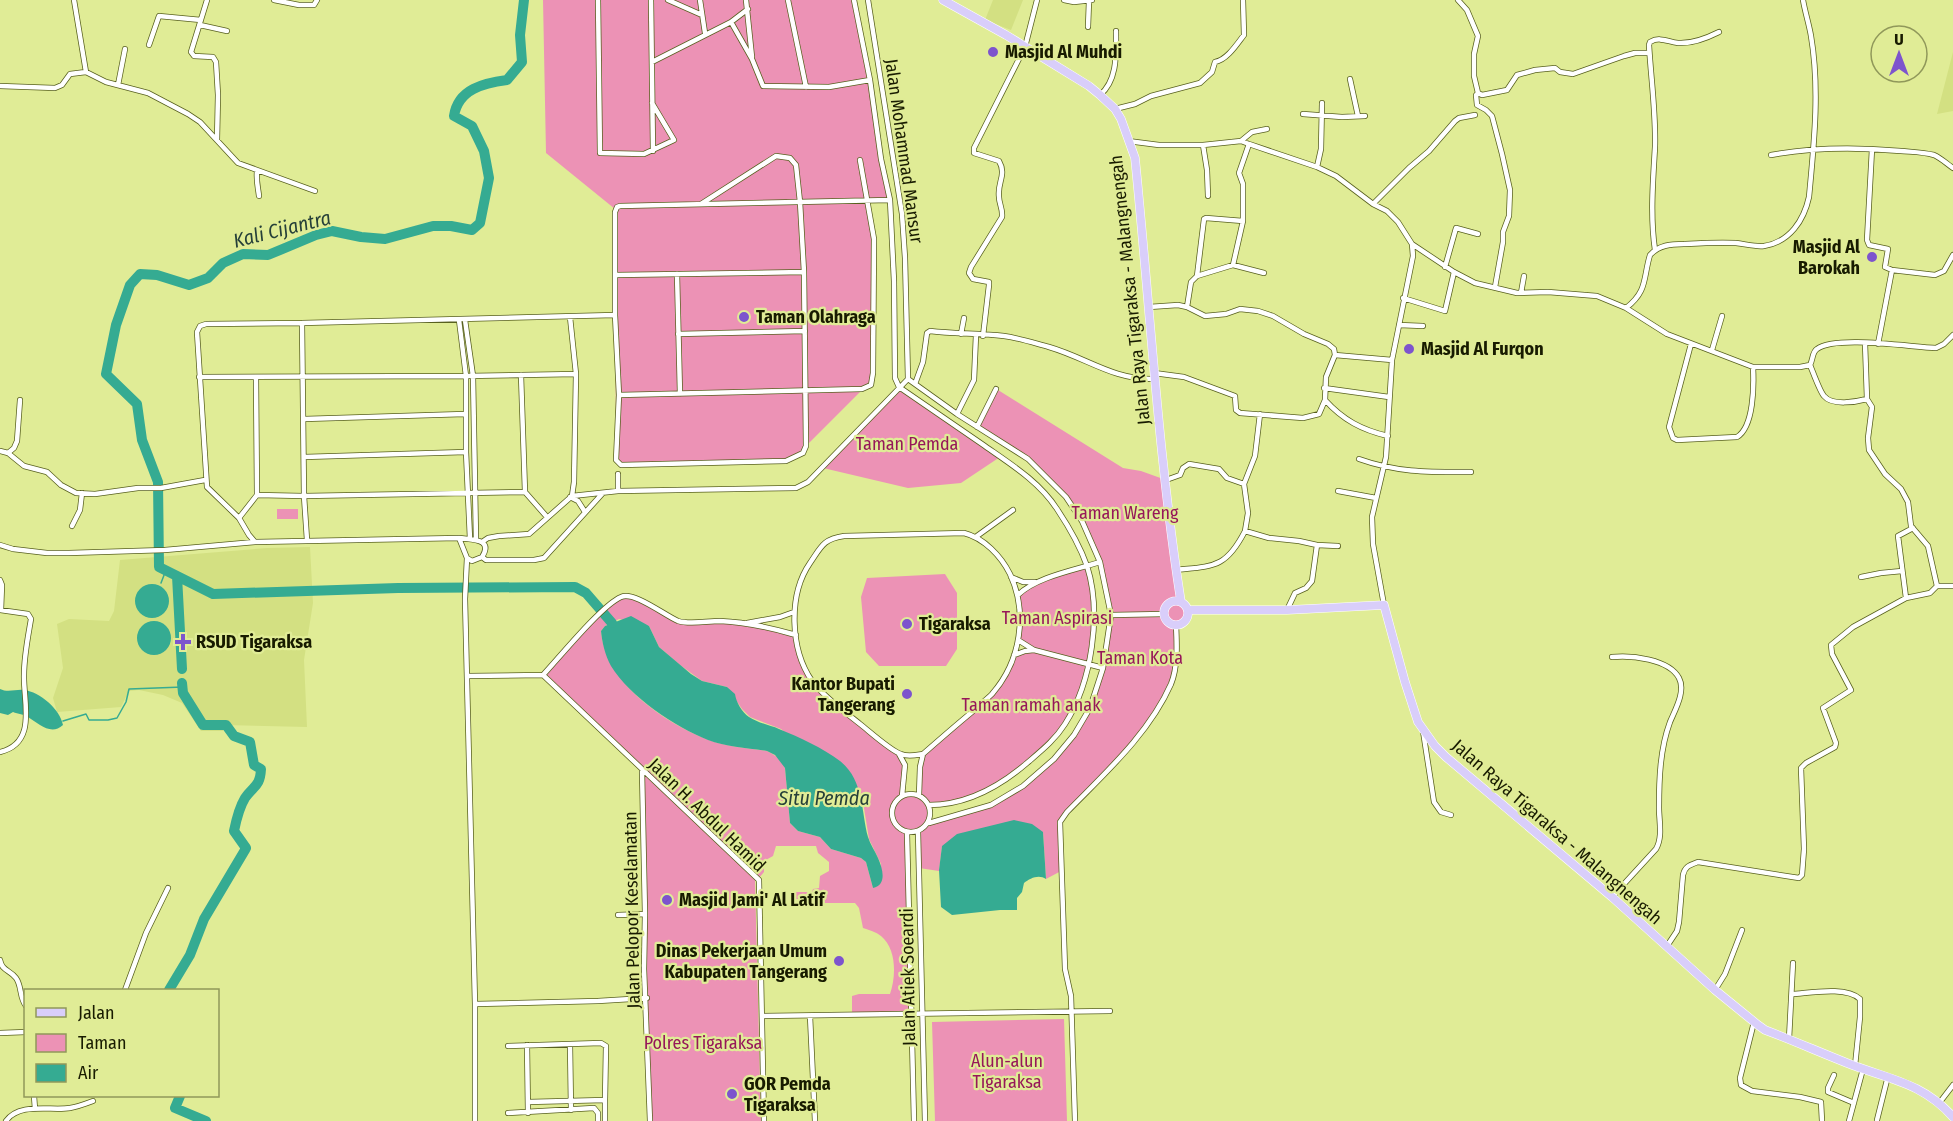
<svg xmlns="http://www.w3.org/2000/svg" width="1953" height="1121" font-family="'Fira Sans Condensed',sans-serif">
  <rect width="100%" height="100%" fill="#e0ec96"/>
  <path fill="#d3e082" d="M993,0H1023L1011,30L985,20Z
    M1953,52V111L1937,114Z
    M310,547L313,603L304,660L307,727L224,725L223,731H201L182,703L163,695L139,690L129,691L121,707L57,712L53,698L63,668L57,624L69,619L109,621L114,611L120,560L267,548Z"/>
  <path fill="#ec92b5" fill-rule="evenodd" d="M543,0H855L890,200H869L874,241L872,383L862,390L806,446L803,453L786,461L624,465L616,460L615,209L546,153Z
    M899,387L1000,457L961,483L908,488L823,468Z
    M998,390L1123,468L1141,471L1166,480L1181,602L1188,610L1185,621L1176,625L1178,647L1172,683L1135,740L1060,822L1063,870L1046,879L1043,832L942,846L939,871L919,868L918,832L908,833L911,1013L852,1015V996L859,994H890C896,977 897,949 881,936C876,932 869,930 863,928L859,908L855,903H806V899H791V892H812L813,889L819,888L820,876L829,871V862L818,853L816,846H776L773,856L764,861V872L758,879L675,802L755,880L761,1121H650L643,770L543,675C566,650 596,609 627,595L681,622L743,623L796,635L805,669L827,700L899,754L905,765L903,796L918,795L923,754L992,694L1013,656L1033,650L1018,640V595L1027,588L1087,566L1093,595L1094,629L1082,689L1056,736L1015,774L964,800L929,805L931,811L929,822L991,805L1023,786L1047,765L1073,736L1090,708L1103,668L1111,615L1100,562L1082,521L1066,497L1028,459L978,427ZM619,619L649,626L659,647L680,665L702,681L727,687L742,709L750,717L781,729L863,802L869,839L881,864L873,888L866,862L861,858L831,849L820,837L798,831L790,823L785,768C782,760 775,755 767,751C748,748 727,747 709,740C664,723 605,682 601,631L605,626Z
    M277,509H298V519H277Z
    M945,574L957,593V649L946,666H879L866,652L861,597L867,578Z
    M1064,1019L1067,1121H935L932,1022Z"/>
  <path fill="#35ab92" d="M135 601a17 17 0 1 1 34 0a17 17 0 1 1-34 0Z
    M631,616L649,626L659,647L691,674L702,681L727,687L735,694C736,702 742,712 749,717C758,723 770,725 779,729C799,737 823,748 840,761C864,780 861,811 868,837C870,844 875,851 878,858C883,869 887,885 873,888L866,862L861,858L831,849L820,837L798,831L790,823L785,768L775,755L767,751C748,748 726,747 708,740C675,727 630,697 611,666C605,655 602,642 601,631L605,626Z
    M137 638a17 17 0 1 1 34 0a17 17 0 1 1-34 0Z
    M0,689C8,693 16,689 24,690C40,692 60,709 63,725C51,736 39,724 28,717C24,714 18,714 13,712L8,715L0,713Z
    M1014,820L1032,824L1043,832L1046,879C1039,874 1030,878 1024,883L1022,892L1017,898V910H1000L952,915L941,907L939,870L942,846L957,834Z"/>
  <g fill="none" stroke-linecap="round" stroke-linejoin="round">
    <path stroke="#35ab92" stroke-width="1.5" d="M161,583L166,570
      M63,721L86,714L89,720H108L117,718L126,702L129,689L183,687"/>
    <path stroke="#35ab92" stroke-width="10" d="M524,0L520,35L522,62L507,80C484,83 458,89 454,116L472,126L484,151L489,178L480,223L472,230L451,226H433L385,239L361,237L332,231L316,235L268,255L243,254L223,263L208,278L189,285L157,275L140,274L130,285L116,325L106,374L137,404L142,440L158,482L159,567L213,594L398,588L575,587L586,593L612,623
      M177,576L182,669
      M169,990L190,955L204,919L245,850L246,848L234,831C236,821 239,808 245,798C254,785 260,787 261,769L254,765L250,742L234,736L226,725H203L183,693L182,683
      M180,1096L175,1108L206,1121"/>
    <defs>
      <path id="street" d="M74,0L86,72L106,82L148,93L188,114L200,122L238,163L315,191
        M207,0L191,52L194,56L213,57L216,62L218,95L217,140
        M274,0L299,5H314L317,0
        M598,0L600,153L644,154L674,140L652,103
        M651,0L653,151
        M668,0L702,15
        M700,0L705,33
        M746,0L752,57
        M788,0L806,87
        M854,0L870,80L881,159L890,200L894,281L895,378L899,387C927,406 954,425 982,444C1009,463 1039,481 1057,509C1069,527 1080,546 1087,566C1102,613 1092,682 1065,724C1055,740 1041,751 1027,763C999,787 966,805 929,805
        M868,0L902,214L905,258L908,379
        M1064,0L1074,2L1092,0
        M1458,0L1467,10L1478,36L1474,54V76L1478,93L1482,95L1507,90L1517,75L1535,70L1555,68L1560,72L1573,74L1624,56L1635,53H1649
        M731,22L752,59L763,86L829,87L870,80
        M200,25L227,31
        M1088,27L1089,1
        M149,45L159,16L201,20
        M652,62L731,22L748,9
        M1350,79L1358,116
        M118,85L125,49
        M0,86L55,88L62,85L70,74L86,72
        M1478,93L1476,95L1477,105L1486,110L1492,116L1502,154L1510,190L1509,216L1503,232V242L1495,287
        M1100,95C1118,80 1116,53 1116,31
        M1115,109L1135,104L1151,96L1200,83L1212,72L1215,62C1227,60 1237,44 1244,35L1243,0
        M1303,114L1342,117L1365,116
        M1128,141L1159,145H1203L1241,141L1249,144L1317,167L1336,176L1373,204L1387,211L1398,222L1412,244L1454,272L1475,283L1517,293L1548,292L1597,296L1626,308L1667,334L1753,367H1800L1810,365C1813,372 1820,392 1824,396C1832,406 1856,402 1867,399L1872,407L1868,438L1869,450L1885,474L1901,489L1908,502L1911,526L1928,546L1937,586L1930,593L1906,598
        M1241,141L1252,132L1267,129
        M1203,145L1207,170L1208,196
        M1872,149L1867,240L1869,245L1888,249L1885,267L1892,270L1878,344
        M1771,155C1814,147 1858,147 1901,151C1912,152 1923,152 1934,155C1941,158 1947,164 1953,168
        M1317,167L1321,149L1322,103
        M257,171C256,181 258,187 259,196
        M701,204L776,156L790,158L796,165L800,202L804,272L806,446L803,453L786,461L621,465L616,460L619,395L615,315V212L617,207L620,206C710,204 800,202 890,200
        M1373,204L1409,168L1429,151L1455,121L1459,118L1475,115
        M1655,250C1650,216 1653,181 1655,147C1656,113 1651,79 1649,45L1650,42C1660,36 1668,42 1678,43C1692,44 1707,38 1719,32
        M1233,265L1243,221V184L1239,173L1249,144
        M1445,267L1456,228L1478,234
        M1892,270L1935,275L1944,271L1953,255
        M677,274L680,394
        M616,275L804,272
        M1197,276L1233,265L1264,273
        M1521,293L1524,276
        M1403,298L1445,311L1454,272
        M1149,307L1178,305L1187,307L1205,316L1226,314L1240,309L1258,311L1273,316L1304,334L1328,344L1334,349L1335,355L1392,360
        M1187,307L1191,282L1197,276L1204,219L1206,218L1243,221
        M1626,308C1648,291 1643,278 1650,255C1659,245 1671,244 1684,244C1702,243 1719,242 1736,243C1745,244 1755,247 1764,246C1790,242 1804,220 1809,197C1814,144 1820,89 1811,36C1809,24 1805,12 1803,0
        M570,317L576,374L574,482L572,496
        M459,320L466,376V452L470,539
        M465,320L473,376L476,539
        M302,323L304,496L307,540
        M1399,325L1423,326
        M678,334L805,331
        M961,334L964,318
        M983,336L989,285V282L973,279L969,273L971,267L1002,217C1003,209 999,204 999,197C997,182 1007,175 999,161L974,153V148L1025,47L1037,0
        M1865,343L1867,399
        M1691,344L1669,427L1673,438L1677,440L1737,437C1754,427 1754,385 1753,367
        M1712,350L1722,316
        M1810,365C1813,360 1812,352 1817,349C1836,335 1910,347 1936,348L1944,344L1953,335
        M1154,373L1184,377L1235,396L1236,410L1240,413L1303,418L1319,414L1325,400L1326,377L1335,355
        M199,377L466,376L576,374
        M908,379L957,414L1028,459L1066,497L1082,521L1100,562L1111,615L1103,668L1090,708L1074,735L1054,759L1023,786L991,805L929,823
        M915,384L923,362L927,333L930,331C954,334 979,333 1004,336C1019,338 1034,343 1049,347C1087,358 1113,380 1154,379
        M1324,388L1389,397
        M619,395L862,389L871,385L873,373L874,239L860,160
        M1325,400C1343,420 1362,430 1388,436
        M957,414L974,380L976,335
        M304,419L465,414
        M977,427L996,389
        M0,451L8,453L24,466L47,472L61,485L76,493L95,494L138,488H161L205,480
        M8,453L14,448L17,441L20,400
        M304,457L466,452
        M1359,459C1398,473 1431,472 1471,472
        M618,474V491
        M1166,480L1180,475L1183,468L1189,464L1219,469L1227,478L1244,484L1255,456L1260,414
        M1244,484L1248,513L1245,531
        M1338,491L1376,498
        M525,492L547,517
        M257,495L304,496L525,492L521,375
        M570,497L578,501L585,512
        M239,518L257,495L256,378
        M72,526L80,510L82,493
        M964,533C984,538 1001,556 1010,574C1028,613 1021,661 992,694C986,700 978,706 972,712C955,726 939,740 923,754C916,755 908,757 901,754C891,751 869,731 860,724C844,711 825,698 812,681C790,649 788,595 810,563C821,547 823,539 844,536Z
        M977,536L1013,510
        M459,538L467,558L472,561L482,557C494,538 471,540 459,538L255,542L249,535L239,518L207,487L197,332L200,326L206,324L302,323L615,315
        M482,542L488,538L499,536L529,534L572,496L618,491L796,488L808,482L908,379
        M0,545L13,549L47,553H69L165,550L255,542
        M482,557L486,560H534L544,558L602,494
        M467,558L465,599L475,1004V1121
        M1176,570C1214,566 1226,568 1245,531L1269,538L1299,541L1317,545L1338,546
        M1011,577L1023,582H1035
        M1861,577L1881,573L1902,571
        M0,580L2,585L1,610
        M1937,586H1953
        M1018,595C1036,577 1075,570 1100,562
        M1384,605L1373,544L1372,517L1386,457L1392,360L1413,256L1412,244
        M0,610L28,614L31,619C28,637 24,656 24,675C23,701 38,743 0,752
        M1287,610L1295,593L1306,588L1312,581L1317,545
        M1111,615L1164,614
        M747,623L780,617L794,612
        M1018,640L1034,650L1103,668
        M1014,655L1025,651L1034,650
        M1612,657C1631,655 1669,659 1679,678C1686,691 1675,710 1670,722C1660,749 1659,779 1659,808C1659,821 1663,837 1656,849L1612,897
        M543,675L759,880L764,1121
        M468,676L543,675C559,658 602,605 621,597C634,591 664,615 678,621C690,625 707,621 720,621C745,622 772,628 796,635
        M1423,731L1434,802L1441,812L1451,815
        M899,754L905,765L902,796
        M642,771L645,914L644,969L650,1121
        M892 813a19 19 0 1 1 38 0a19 19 0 1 1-38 0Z
        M919,795L920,767L923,754
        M918,832L925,1121
        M907,833L914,1121
        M618,915L645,914
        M1667,946L1677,931L1679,922L1683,875C1685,866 1690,865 1698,862L1799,878L1802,875L1804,849L1801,768L1806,763L1835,747L1836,743L1823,708L1851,690L1832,654L1831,645L1853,627L1906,598L1898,536L1913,528
        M0,960C2,971 10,970 16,978C22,986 19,997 26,1006
        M125,990L146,933L168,888
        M1715,990L1725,974L1742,930
        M1792,994C1810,993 1846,986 1860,999V1017L1855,1066
        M475,1004L598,1001L647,998
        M762,1016L1110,1011
        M810,1016L815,1121
        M1754,1022L1740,1078L1741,1085L1752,1091L1800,1097L1821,1102L1822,1121
        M0,1033L26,1032
        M1789,1039L1793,963
        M570,1044L571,1110
        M527,1045L528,1113
        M508,1046L601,1043L606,1046L605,1100L528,1102
        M1834,1075L1828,1088V1092L1854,1103
        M34,1096L35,1109
        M605,1100V1121
        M1940,1102L1953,1085
        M508,1113L594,1108L598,1113V1121
        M1877,1120L1888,1076
        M6,1121C19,1102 51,1111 70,1108C77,1107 85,1104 93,1101
        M1075,1121L1071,996L1065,969L1060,822L1067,812C1104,774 1149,734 1171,684C1178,667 1177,644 1176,625
        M1849,1121L1863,1069"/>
      <path id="primary" d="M943,0L1006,35L1089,86L1100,95L1115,109L1121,119L1135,158C1150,306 1158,455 1181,602
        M1164 613a12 12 0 1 1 24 0a12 12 0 1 1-24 0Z
        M1188,610H1287L1384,605L1405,682L1418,722L1435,746L1446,757L1612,897L1715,990L1758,1025L1765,1030C1792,1040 1819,1052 1847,1063C1887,1079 1922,1082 1953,1117"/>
    </defs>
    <use href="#street" stroke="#58601f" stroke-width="6"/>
    <use href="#primary" stroke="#fff" stroke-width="9"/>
    <use href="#street" stroke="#fff" stroke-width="4.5"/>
    <use href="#primary" stroke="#d9cefa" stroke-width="8"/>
  </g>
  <g fill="#7d54cd" stroke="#e0ec96" stroke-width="2">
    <circle cx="993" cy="52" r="6"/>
    <circle cx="1872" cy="257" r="6"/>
    <circle cx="744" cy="317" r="6"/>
    <circle cx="1409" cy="349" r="6"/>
    <circle cx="907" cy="624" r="6"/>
    <path d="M180 633h6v6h6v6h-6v6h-6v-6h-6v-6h6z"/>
    <circle cx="907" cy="694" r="6"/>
    <circle cx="667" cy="900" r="6"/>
    <circle cx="839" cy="961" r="6"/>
    <circle cx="732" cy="1094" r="6"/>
  </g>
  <g text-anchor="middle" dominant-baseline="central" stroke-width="4.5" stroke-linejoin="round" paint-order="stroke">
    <g font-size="18" font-weight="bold" fill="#181b00" stroke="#e0ec96" text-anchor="start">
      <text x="1005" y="52">Masjid Al Muhdi</text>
      <text x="1860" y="247" text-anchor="end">Masjid Al<tspan x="1860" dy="21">Barokah</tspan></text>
      <text x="756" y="317">Taman Olahraga</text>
      <text x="1421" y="349">Masjid Al Furqon</text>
      <text x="919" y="624">Tigaraksa</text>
      <text x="196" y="642">RSUD Tigaraksa</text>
      <text x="895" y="684" text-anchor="end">Kantor Bupati<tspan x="895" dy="21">Tangerang</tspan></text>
      <text x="679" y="900">Masjid Jami' Al Latif</text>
      <text x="827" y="951" text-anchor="end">Dinas Pekerjaan Umum<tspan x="827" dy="21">Kabupaten Tangerang</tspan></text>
      <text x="744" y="1084">GOR Pemda<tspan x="744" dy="21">Tigaraksa</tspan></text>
    </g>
    <g font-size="18" fill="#181b00" stroke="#e0ec96">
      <text transform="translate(904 151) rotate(82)">Jalan Mohammad Mansur</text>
      <text transform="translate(1130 290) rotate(-96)">Jalan Raya Tigaraksa - Malangnengah</text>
      <text transform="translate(707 815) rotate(44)">Jalan H. Abdul Hamid</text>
      <text transform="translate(1557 832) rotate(41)">Jalan Raya Tigaraksa - Malangnengah</text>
      <text transform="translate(632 910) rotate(-91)">Jalan Pelopor Keselamatan</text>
      <text transform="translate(908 977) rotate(-91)">Jalan Atiek Soeardi</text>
    </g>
    <g font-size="18" fill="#961759" stroke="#e0ec96">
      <text x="907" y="444">Taman Pemda</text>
      <text x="1125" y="513">Taman Wareng</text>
      <text x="1057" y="618">Taman Aspirasi</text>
      <text x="1140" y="658">Taman Kota</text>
      <text x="1031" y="705">Taman ramah anak</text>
      <text x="703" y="1043">Polres Tigaraksa</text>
      <text x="1007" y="1061">Alun-alun<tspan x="1007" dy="21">Tigaraksa</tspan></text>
    </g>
    <g font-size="20" font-style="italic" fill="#264039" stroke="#e0ec96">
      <text transform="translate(282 229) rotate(-14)">Kali Cijantra</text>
      <text x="824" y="798">Situ Pemda</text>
    </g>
  </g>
  <rect x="24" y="989" width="195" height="108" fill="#e0ec96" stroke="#90985a" stroke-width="1.5"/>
  <rect x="36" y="1008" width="30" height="9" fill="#d9cefa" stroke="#90985a" stroke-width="1.5"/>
  <text x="78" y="1019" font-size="18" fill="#181b00">Jalan</text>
  <rect x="36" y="1034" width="30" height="18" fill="#ec92b5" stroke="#90985a" stroke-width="1.5"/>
  <text x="78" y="1049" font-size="18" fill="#181b00">Taman</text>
  <rect x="36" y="1064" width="30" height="18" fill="#35ab92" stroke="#90985a" stroke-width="1.5"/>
  <text x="78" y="1079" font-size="18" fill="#181b00">Air</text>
  <g transform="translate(1899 54)"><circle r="28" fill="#e0ec96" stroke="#90985a" stroke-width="1.5"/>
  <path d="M0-4.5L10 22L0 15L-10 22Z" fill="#7d54cd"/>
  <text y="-9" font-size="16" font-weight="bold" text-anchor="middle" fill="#181b00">U</text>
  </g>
</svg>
